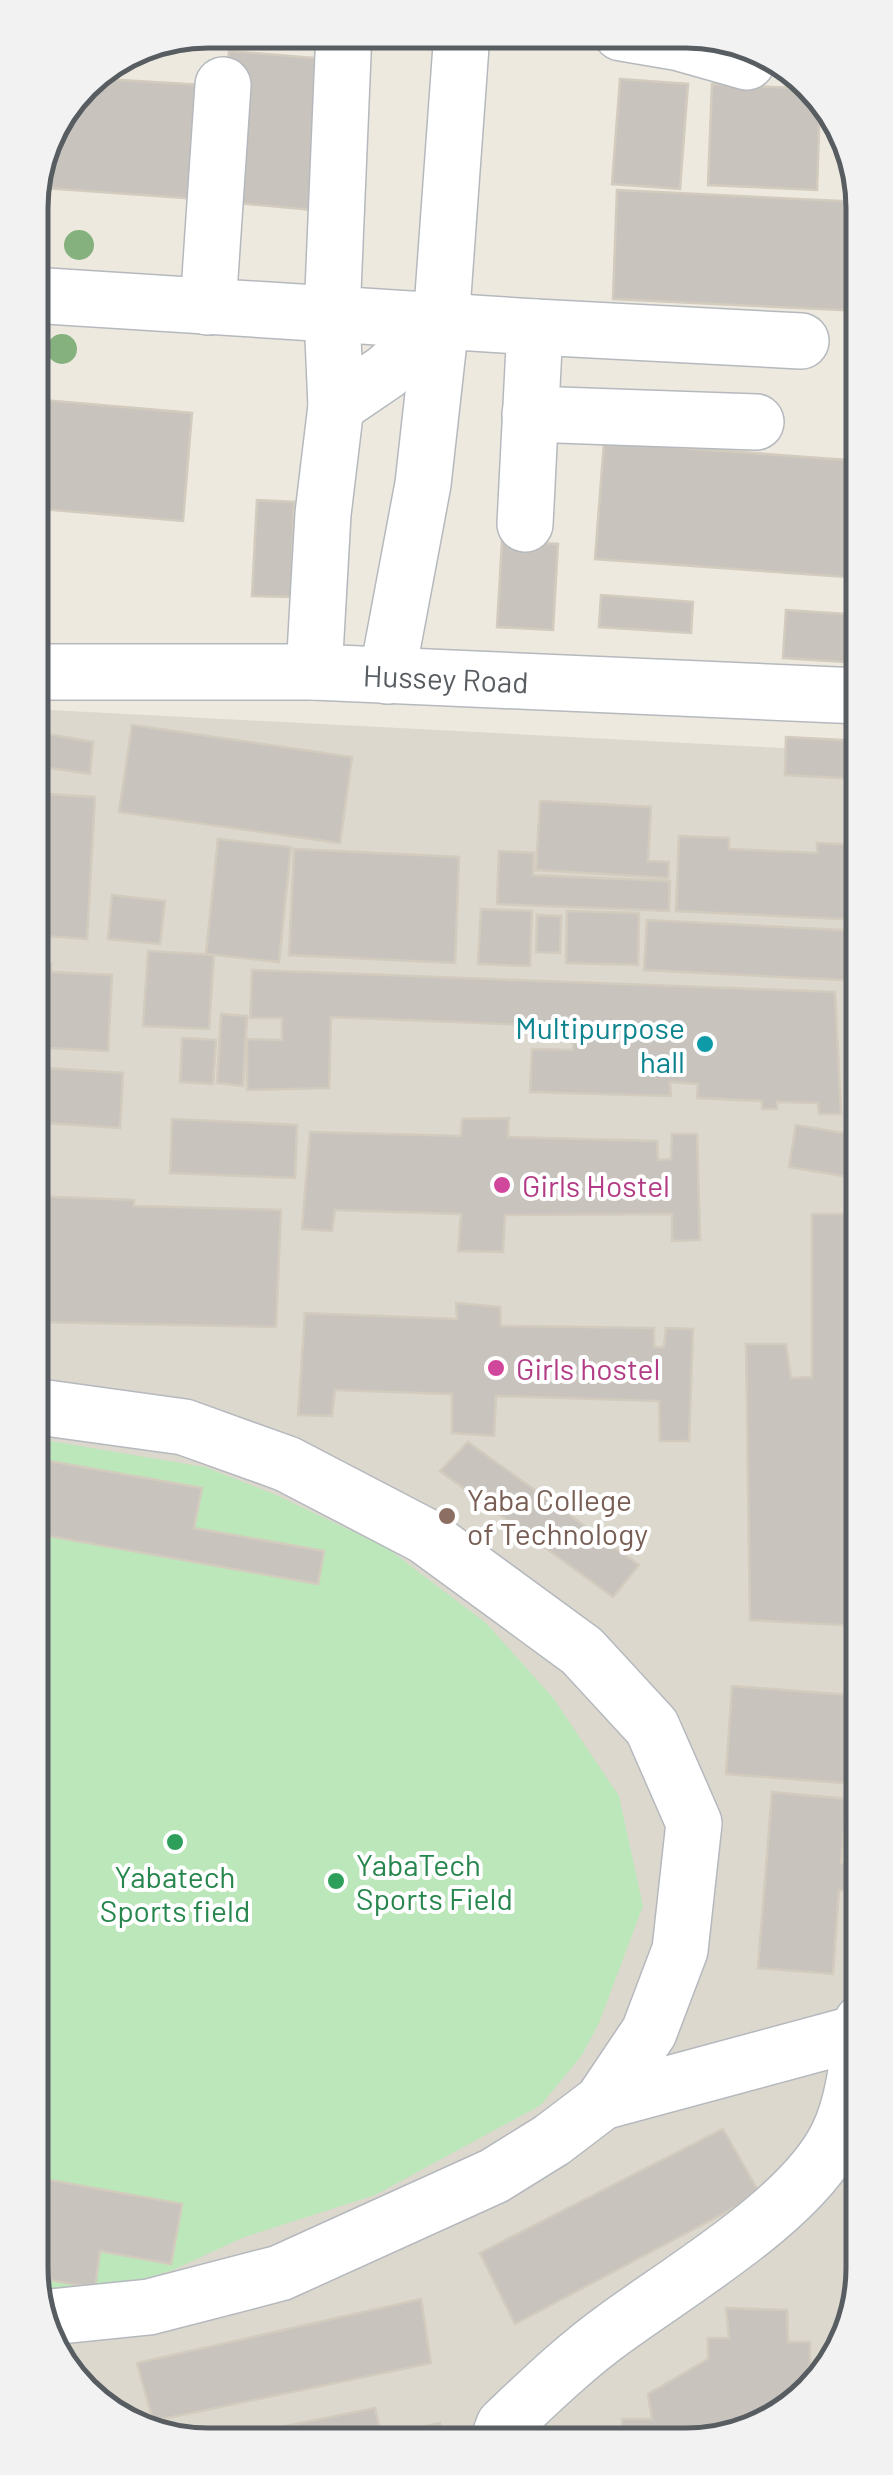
<svg xmlns="http://www.w3.org/2000/svg" width="893" height="2475" font-family="Barlow,sans-serif">
  <rect width="100%" height="100%" fill="#ede9df"/>
  <path fill="#dcd8ce" d="M31,709L860,752L863,2279L819,2384L721,2441H172L82,2394L34,2303Z"/>
  <path fill="#bce7ba" d="M32,1438L205,1467L274,1494L387,1548L486,1623L554,1699L619,1796L643,1906L599,2023L582,2055L541,2105L375,2195L242,2238L173,2270L103,2292L34,2294Z"/>
  <path fill="#c8c4bd" stroke="#d2cbbe" stroke-width="2.5" d="M229,51L325,59L312,210L217,201Z
    M87,78L219,86L212,200L32,187L49,128Z
    M620,79L688,84L680,189L612,184Z
    M712,84L815,89L820,99L817,190L708,185Z
    M617,190L860,202V311L613,299Z
    M31,399L192,413L183,521L31,508Z
    M604,442L860,461V578L595,559Z
    M257,500L294,502L291,597L252,596Z
    M502,541L558,544L553,630L497,627Z
    M601,595L693,602L691,633L599,627Z
    M786,610L860,615V663L783,658Z
    M132,725L352,757L340,843L119,812Z
    M31,731L93,742L90,774L31,765Z
    M786,737L860,741V779L785,775Z
    M31,793L95,797L87,939L32,935Z
    M540,801L651,807L648,861L669,862L668,878L536,870Z
    M679,836L729,838V849L817,853V843L860,845L861,920L676,911Z
    M218,839L291,847L279,962L206,954Z
    M294,849L459,857L455,963L289,955Z
    M499,851L534,853L533,875L670,881L669,911L497,904Z
    M112,895L165,901L160,944L108,939Z
    M481,909L532,911L530,966L478,964Z
    M567,911L639,913L638,965L566,963Z
    M537,915L561,916L560,953L536,952Z
    M647,920L861,931V981L644,970Z
    M148,951L214,955L209,1029L143,1026Z
    M32,963L51,964V972L112,975L108,1051L32,1047Z
    M252,970L835,992L841,1114H819L818,1103L777,1102V1109H762V1101L697,1098L698,1084L670,1082L671,1096L530,1092L532,1049L573,1050L574,1027L331,1017L329,1088L247,1090V1039L282,1040V1018H250Z
    M221,1014L247,1016L243,1086L217,1083Z
    M182,1038L216,1040L213,1084L180,1082Z
    M32,1067L123,1073L120,1128L32,1122Z
    M509,1118L508,1137L657,1141L658,1160L671,1159L672,1134H697L700,1240L672,1241V1214L505,1215L503,1252L458,1251L461,1214L335,1210L332,1231L302,1229L310,1132L461,1136L462,1119Z
    M172,1119L297,1125L295,1178L170,1173Z
    M796,1125L856,1135L849,1177L789,1167Z
    M32,1196L134,1200V1206L281,1210L276,1327L32,1322Z
    M812,1214H857L860,1626L750,1620L746,1344H786L791,1378L812,1377Z
    M456,1303L500,1307L501,1326L654,1328V1347H664L666,1328L693,1329L689,1441H660L659,1401L496,1396L494,1436L452,1433V1394L335,1390L332,1416L298,1415L305,1313L457,1319Z
    M468,1442L639,1565L613,1597L440,1471Z
    M32,1458L202,1488L194,1528L324,1551L318,1584L32,1533Z
    M732,1686L862,1696V1802H854L855,1784L726,1774Z
    M772,1792L847,1799L841,1863L862,1864V1892L839,1890L833,1974L758,1968Z
    M723,2129L760,2194L515,2324L480,2253Z
    M33,2177L182,2204L171,2264L100,2251L95,2288L33,2277Z
    M421,2299L431,2363L153,2421L137,2363Z
    M726,2308L787,2310L788,2342H810V2370L822,2378L819,2384L721,2441H622V2419H652L648,2394L708,2359V2338H729Z
    M375,2408L381,2436L440,2423L443,2441H210Z"/>
  <g fill="none" stroke-linecap="round" stroke-linejoin="round">
    <defs>
      <g id="minor">
        <path d="M621,33L680,43L747,62"/>
        <path d="M31,295L535,327L525,524"/>
        <path d="M208,307L223,85"/>
        <path d="M535,327L801,341"/>
        <path d="M336,406L386,372L441,323L462,32"/>
        <path d="M530,414L756,422"/>
        <path id="s1" d="M31,672H314L860,696"/>
        <path d="M314,672L323,514L336,406L332,315L344,31"/>
        <path d="M387,676L423,484L441,323"/>
        <path d="M32,1406L184,1427L287,1464L425,1536L582,1651L652,1727L694,1823L680,1950L649,2032L602,2102L552,2140L494,2176L280,2273L149,2307L41,2318"/>
        <path d="M602,2102L861,2032"/>
        <path d="M498,2441L504,2425C539,2392 575,2357 614,2329C679,2281 803,2209 838,2135C854,2102 858,2059 862,2022"/>
      </g>
    </defs>
    <use href="#minor" stroke="#b5b9be" stroke-width="58"/>
    <use href="#minor" stroke="#fff" stroke-width="55"/>
  </g>
  <g fill="#84b17e">
    <circle cx="79" cy="245" r="15"/>
    <circle cx="62" cy="349" r="15"/>
  </g>
  <circle fill="#0f9aa8" stroke="#fff" stroke-width="4" cx="705" cy="1044" r="10"/>
  <g fill="#d1479c" stroke="#fff" stroke-width="4">
    <circle cx="502" cy="1185" r="10"/>
    <circle cx="496" cy="1368" r="10"/>
  </g>
  <circle fill="#8d6e63" stroke="#fff" stroke-width="4" cx="447" cy="1516" r="10"/>
  <g fill="#2e9e5b" stroke="#fff" stroke-width="4">
    <circle cx="175" cy="1842" r="10"/>
    <circle cx="336" cy="1881" r="10"/>
  </g>
  <g text-anchor="middle" dominant-baseline="central" stroke-width="8" stroke-linejoin="round" paint-order="stroke">
    <g font-size="30" fill="#585d62" stroke="#fff">
      <text stroke="none"><textPath href="#s1" startOffset="415">Hussey Road</textPath></text>
    </g>
    <g font-size="30" fill="#0d838f" stroke="#fff" text-anchor="end">
      <text x="685" y="1027">Multipurpose<tspan x="685" dy="34">hall</tspan></text>
    </g>
    <g font-size="30" fill="#b23c85" stroke="#fff" text-anchor="start">
      <text x="522" y="1185">Girls Hostel</text>
      <text x="516" y="1368">Girls hostel</text>
    </g>
    <g font-size="30" fill="#785e54" stroke="#fff" text-anchor="start">
      <text x="467" y="1499">Yaba College<tspan x="467" dy="34">of Technology</tspan></text>
    </g>
    <g font-size="30" fill="#27864d" stroke="#fff" text-anchor="start">
      <text x="356" y="1864">YabaTech<tspan x="356" dy="34">Sports Field</tspan></text>
      <text x="175" y="1876" text-anchor="middle">Yabatech<tspan x="175" dy="34">Sports field</tspan></text>
    </g>
  </g>
  <path d="M0 0H893V2475H0ZM208 48H686A160 160 0 0 1 846 208V2268A160 160 0 0 1 686 2428H208A160 160 0 0 1 48 2268V208A160 160 0 0 1 208 48Z" fill="#f2f2f2" fill-rule="evenodd"/>
  <path fill="none" stroke="#585d62" stroke-width="5" d="M208 48H686A160 160 0 0 1 846 208V2268A160 160 0 0 1 686 2428H208A160 160 0 0 1 48 2268V208A160 160 0 0 1 208 48Z"/>
</svg>
